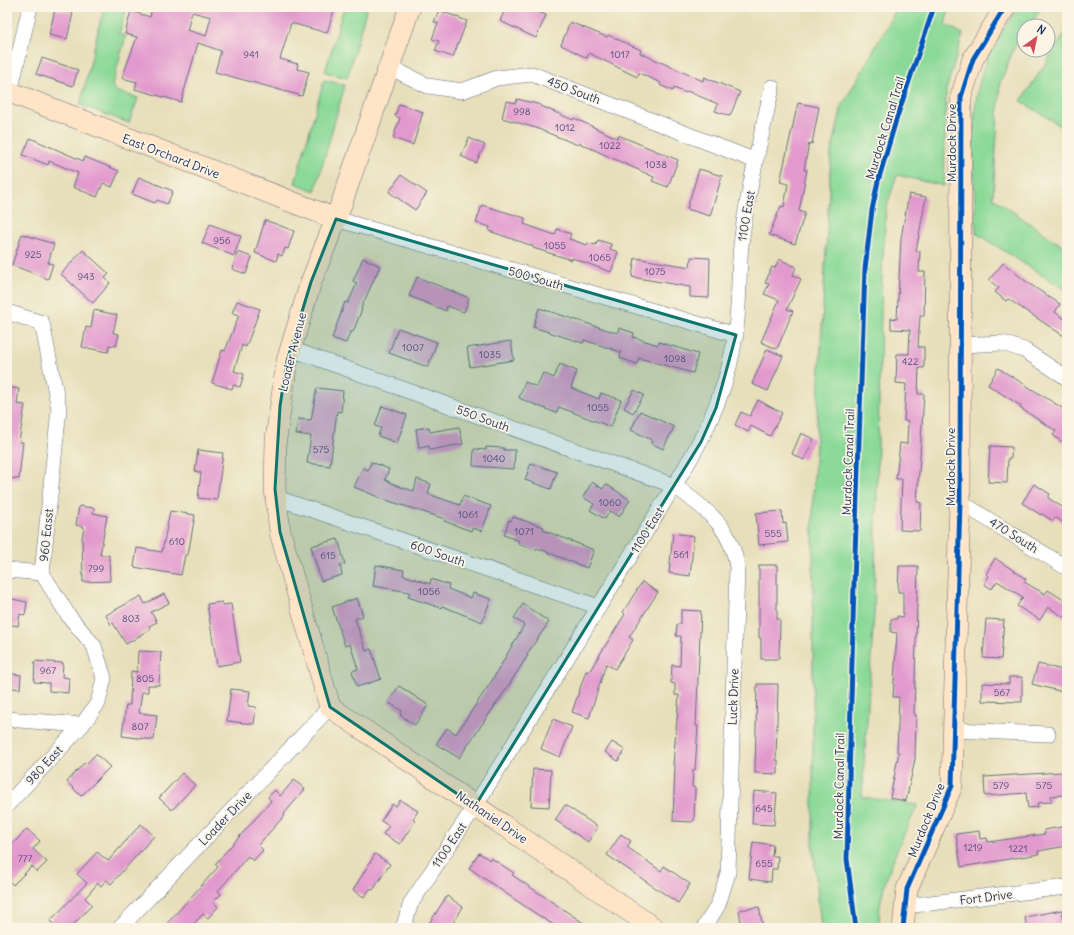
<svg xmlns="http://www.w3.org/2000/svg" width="1074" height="935" font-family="Delius,sans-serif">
  <rect width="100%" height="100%" fill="#fcf5e5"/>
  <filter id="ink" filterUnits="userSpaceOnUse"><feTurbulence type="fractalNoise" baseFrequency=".025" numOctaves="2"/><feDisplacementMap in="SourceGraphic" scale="8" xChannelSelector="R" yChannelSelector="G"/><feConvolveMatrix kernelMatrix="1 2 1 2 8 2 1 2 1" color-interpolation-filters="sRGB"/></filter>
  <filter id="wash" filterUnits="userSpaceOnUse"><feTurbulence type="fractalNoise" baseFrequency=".012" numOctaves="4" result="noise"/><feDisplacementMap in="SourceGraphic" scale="16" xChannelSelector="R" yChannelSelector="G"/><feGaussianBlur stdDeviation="0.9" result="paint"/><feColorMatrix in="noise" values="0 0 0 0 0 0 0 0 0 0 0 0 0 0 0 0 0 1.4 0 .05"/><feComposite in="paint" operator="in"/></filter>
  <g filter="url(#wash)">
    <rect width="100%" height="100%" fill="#e7dfba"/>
    <path fill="#8ad997" stroke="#52847a" d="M104,7H127L119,34L126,36L112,85L115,91L138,98L129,123L80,105Z
      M344,7H367L347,78L325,72Z
      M896,7H950L945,24L963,34L946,90L944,186L897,175L886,209L882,273L874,613L862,797L918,805C903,836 874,894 880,928H821L813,848V497L831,154L842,106L893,16Z
      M1019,7H1042L1029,26H1024V33L1014,48L1000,83L993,198L1067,249V291L976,233C975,176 965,104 990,51C997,35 1010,21 1019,7Z
      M1067,30V89L1065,93L1067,94V130L1021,101Z
      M324,80L345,85L315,191L295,183Z"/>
    <g id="blocks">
      <path fill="#e29ace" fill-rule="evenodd" d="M152,7H335L327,33L291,23L280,59L298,64L297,69L309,72L302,96L215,72L221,51L198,43L181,102L135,89L137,82L122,78L137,37L125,34L131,11L150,17ZM192,12L211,17L206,36L187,30Z
        M506,7H537L535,11L546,15L536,38L500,21Z
        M55,9L73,13L67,39L49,35Z
        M439,10L467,21L453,57L435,51L439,41L432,39L438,23L434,22Z
        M570,22L607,37L608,35L641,50L640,53L703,81L704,77L740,92L730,116L715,111L718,104L687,91L686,93L674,88L673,91L660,85L661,83L639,73L637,77L589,53L587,58L561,45Z
        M42,58L78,70L73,86L36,74Z
        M517,99L541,105V106L573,120L574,118L617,138L618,135L678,160L668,187L652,181L654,177L579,143L578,145L536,128L502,118L506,101L516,103Z
        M798,103L819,107L812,144L809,143L804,170H807L799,211L805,213L795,244L769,235L781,206L784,207L788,184L780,182Z
        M399,104L423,112L413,145L393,138L400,118L395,116Z
        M30,138L83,161L85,157L119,171L112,187L103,183L97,197L73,187L78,173L49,161L48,165L23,155Z
        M469,138L485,145L476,163L461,156Z
        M699,169L722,176L710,216L687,209Z
        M401,175L427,193L415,210L389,192Z
        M139,177L173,191L167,204L157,200L155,203L132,194Z
        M909,194L926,197L916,251H920L919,272H925L924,316H920L918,347H924V368H919L918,394H924L917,502L921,503L920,531L900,530L902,479H896L900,443L907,444L908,421H904L906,384L896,383L897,354H909L910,330L891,329V318L897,319L901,238Z
        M482,205L525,218L524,224L555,235L557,229L571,234L569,239L587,245L588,243L596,245L598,240L611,244L610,249L618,252L611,272L572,258V260L533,248V246L489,231L490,227L476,223Z
        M265,220L294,231L288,249L285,248L282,256L278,254L276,261L255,253Z
        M210,224L241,236L234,256L202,243Z
        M22,234L54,244L48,263L53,264L48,279L12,265Z
        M83,250L109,274L105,278L110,283L93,303L61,274Z
        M238,252L252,257L246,274L232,269Z
        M691,257L710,258L709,298L690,297V287L632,277L635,258L690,267Z
        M363,258L380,266L361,308L362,309L353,332H350L346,343L332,338L345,302L348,303L357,283L353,281Z
        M779,259L796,267L793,275L801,279L787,309L793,311L777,349L761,342L779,300L764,294L769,284L765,283L772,267L775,268Z
        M1003,263L1028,283L1060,304L1055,312L1067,321V338L1008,299L1006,301L995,292L999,288L989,280Z
        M417,277L469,298L464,312L447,306L446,311L409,296Z
        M237,301L260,309L246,347L242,345L234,371L244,374L240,387L233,385L232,389L212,383L222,350L225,351L239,315L232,313Z
        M539,308L617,333L619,328L634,333L633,337L658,345L659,342L698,354L693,373L639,358L637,364L620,358L621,352L584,340L583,343L533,327Z
        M94,310L117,315L113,333L119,334L116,346L109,345L108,352L82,347L86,327L91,328Z
        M398,328L437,342L428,367L389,353Z
        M511,341L514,360L470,367L467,348Z
        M767,349L783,356L768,391L752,384Z
        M560,364L577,371L571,388L599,399L601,393L621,400L611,427L559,407L556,413L519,398L525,382L537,387L543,373L554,378Z
        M998,368L1067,411V438L1066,437L1062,442L1053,435L1056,431L1020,408L1021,406L988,385Z
        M7,387L19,389L17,404L25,405L19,442H23L19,479L7,478Z
        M317,388L343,391L341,412L337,411L330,466L307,463L311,436L296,434L298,419L311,420Z
        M634,390L644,395L633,413L624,408Z
        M758,400L782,413L770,436L751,426L748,432L735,425L741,412L750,416Z
        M382,406L407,415L397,443L378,436L381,428L375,426Z
        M640,411L674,427L663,449L651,443L652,440L631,430Z
        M429,427L430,432L459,427L463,444L430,450L429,446L419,448L416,429Z
        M801,433L814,439L804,460L792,454Z
        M990,446L1012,447L1011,458H1008L1007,483L988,482Z
        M486,447L504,448V450H515L514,469L473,466L474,449L486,450Z
        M198,450L223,453L217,500L198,498L201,473L195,471Z
        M371,462L389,469L385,480L401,487L414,491L417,479L431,484L428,494L460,505L463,496L491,506L482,531L472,528L471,531L444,521L445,519L383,499L354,487L363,468L368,470Z
        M531,463L557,472L551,489L525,480Z
        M592,482L603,489L606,484L630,500L619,517L610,511L605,519L590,510L594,504L583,497Z
        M1034,484L1050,494L1048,498L1067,510V525L1055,517L1053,521L1042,514L1041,515L1022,503Z
        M79,506L94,508L93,513L107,516L100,555H109L110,581L83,582L82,538L84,527L76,525Z
        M170,511L195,515L188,555H185L181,575L134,567L137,548L162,552Z
        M782,511L783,524L786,523L788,542L759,545L756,513Z
        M513,517L544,527L543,530L594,550L587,568L537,548L536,550L518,544L519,541L504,535L509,520L511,521Z
        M673,533L694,536L690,576L669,573Z
        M338,539L345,564L340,565L342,575L321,581L311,546Z
        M995,558L1026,579L1024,582L1045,594L1048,590L1067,602V619L1048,607L1040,620L1017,606L1023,597L997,581L992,589L984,584L989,576L986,574Z
        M376,565L404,570L403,575L430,584L431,579L449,585L448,589L471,598L473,593L491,599L482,622L442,606L441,608L408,597L410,592L373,586Z
        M759,565H777V619H780L779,659H761V638H759Z
        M899,566H918L914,715H916L915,759L906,801L890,798L899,752H897L899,697H893L897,633L891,632V619H897V616L903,617V592H898Z
        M642,582L658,592L629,637L633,640L615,669L606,664L589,718L572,712L586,671L589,672L625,614L623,612Z
        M164,594L169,603L151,612L157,622L149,626L150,629L140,635V636L126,644L113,623L111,625L106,615L141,596L145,604Z
        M7,598L27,602L25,615L20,614L18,626L7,624Z
        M357,598L363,616L355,619L366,651L371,649L381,679L357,687L352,671L358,669L350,644L345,646L332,607Z
        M222,602V605L231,604L240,662L217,666L207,604Z
        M523,604L549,622L527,654L528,655L507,688L459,758L436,744L447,728L456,734L493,679L524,625L514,618Z
        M681,610L701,611L696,726H698L695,770H693L692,787L695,788L694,820L692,822L673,821L675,765H673L679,695H675V684L671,683L672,665L680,666L681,636H676L677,624H681Z
        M986,619L1004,620L1001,659L983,658Z
        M138,651L161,652L159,685H148V692H142L139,713L157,715L154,740L122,736L126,705H130L131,671L137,672Z
        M35,661L63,663L62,677L69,678L68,693L49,691V683L34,682Z
        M1038,664L1067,671V693L1032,684Z
        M7,673L21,675L20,689L7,687Z
        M1009,677H1022V702L982,701V683L1009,684Z
        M757,684H778L776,760H778V774L755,773Z
        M399,686L428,705L415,725L400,715L402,711L388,702Z
        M231,689L250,691L248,706L256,707L254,724L227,721Z
        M553,719L572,727L560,757L541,749Z
        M612,742L625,750L618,761L605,752Z
        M96,754L110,767L81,796L67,782L84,763L86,764Z
        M533,769L551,770L549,807L531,806Z
        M1062,772L1064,795L1051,796V802L1037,803L1038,807L1028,808L1026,793L985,796L984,777Z
        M182,773L195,785L172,810L159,798Z
        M294,780L305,789L284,814L285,815L258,845L263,850L253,861L248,856L218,891L221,894L213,902L218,907L208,918L203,914L190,928H163L218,867L215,864L271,801L268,797L275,790L280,796Z
        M754,791L777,793L774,825L752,824Z
        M400,800L418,811L413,819L415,821L400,844L383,834L389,826L381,821L392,804L396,806Z
        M565,805L598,827L588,842L555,820Z
        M141,824L154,836L111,884L106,880L101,886L98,883L85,898L92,905L70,928H57L50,921L87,883L77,874L97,852L108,861Z
        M1067,826V846L1038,851L1039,854L961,867L956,834L979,831L980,839L987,838L988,842L1045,834L1044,830Z
        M27,829L40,841L33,849L47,862L37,872L32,866L13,885L7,879V855L12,850L9,848Z
        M621,834L631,841L627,847L661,871L664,866L690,884L678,903L607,855Z
        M753,842L773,845L772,856H778L777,869H772L771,882L749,879Z
        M479,853L490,860L491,858L514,873L512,875L591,928H558L517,901L469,868Z
        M375,854L390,864L373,890L370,889L364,897L353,890Z
        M447,896L463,907L450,928H426Z
        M759,907L763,928H742L739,910Z
        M1062,910L1065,927L1027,928L1025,917Z"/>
    </g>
  </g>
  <g filter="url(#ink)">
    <use href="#blocks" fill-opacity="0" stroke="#626d7e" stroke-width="1"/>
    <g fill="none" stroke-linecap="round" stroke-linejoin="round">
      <defs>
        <path id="street" d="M389,67L428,86L462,91L497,78L532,74L756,161
          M10,92L30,7
          M336,219L736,335
          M7,312L42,323L59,409L42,573L68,615L94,646L104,678L98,703L82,725L7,805
          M960,345L1002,343L1024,350L1067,378
          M291,349L675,486C706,510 731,525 737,567L728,873L718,905L704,928
          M277,498L599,607
          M960,502L1067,568
          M7,570L42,573
          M7,719L82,725
          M955,730L1048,734
          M905,906L1067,887
          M120,928L330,707
          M403,928L411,903L475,806L682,473C708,430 729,385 735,336C740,306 738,275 741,245C747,192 761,139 772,87"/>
        <path id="secondary" d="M410,7L336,219L311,282L287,361L276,439L275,489L280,532L330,707L654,928
          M7,91L336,219
          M903,928L907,889L952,786L960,502L961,97L973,59L1005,7"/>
      </defs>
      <use href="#street" stroke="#626d7e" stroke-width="16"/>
      <use href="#secondary" stroke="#626d7e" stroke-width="22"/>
      <use href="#street" stroke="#fff" stroke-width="15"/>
      <use href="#secondary" stroke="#ffe4c6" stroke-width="21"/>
      <defs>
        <path id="cycleway" d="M856,928L847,859L854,583L865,269L872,210L878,181L896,120L934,7
          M903,928L907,889L952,786L960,502L961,97L973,59L1005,7"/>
      </defs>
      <use href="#cycleway" stroke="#fcf5e5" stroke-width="8"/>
      <use href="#cycleway" stroke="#0057b8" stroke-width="5"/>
    </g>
  </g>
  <path fill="#0f766e" fill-opacity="0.2" stroke="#0f766e" stroke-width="3" stroke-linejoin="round" d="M336,219L736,335L716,408L701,442L475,806L330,707L280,532L275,489L280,406L287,361L311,282Z"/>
  <g text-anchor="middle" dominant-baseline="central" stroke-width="3.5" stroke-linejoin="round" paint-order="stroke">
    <g font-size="10" fill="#4d4a7a">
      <text x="251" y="54">941</text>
      <text x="620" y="54">1017</text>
      <text x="522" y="111">998</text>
      <text x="565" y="127">1012</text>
      <text x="610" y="145">1022</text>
      <text x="656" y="164">1038</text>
      <text x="222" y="240">956</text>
      <text x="555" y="245">1055</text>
      <text x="33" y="254">925</text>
      <text x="600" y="257">1065</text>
      <text x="655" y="271">1075</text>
      <text x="86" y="276">943</text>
      <text x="413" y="347">1007</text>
      <text x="490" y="354">1035</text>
      <text x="675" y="358">1098</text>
      <text x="910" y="361">422</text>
      <text x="598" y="407">1055</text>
      <text x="321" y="449">575</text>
      <text x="494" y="458">1040</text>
      <text x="610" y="502">1060</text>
      <text x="468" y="514">1061</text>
      <text x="524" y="531">1071</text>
      <text x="773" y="533">555</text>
      <text x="177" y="541">610</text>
      <text x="681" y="554">561</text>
      <text x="328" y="555">615</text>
      <text x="96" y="568">799</text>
      <text x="429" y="591">1056</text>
      <text x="131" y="618">803</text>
      <text x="48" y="670">967</text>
      <text x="145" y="678">805</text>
      <text x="1002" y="692">567</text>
      <text x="140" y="726">807</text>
      <text x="1001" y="785">579</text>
      <text x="1044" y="785">575</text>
      <text x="764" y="808">645</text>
      <text x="973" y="847">1219</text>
      <text x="1018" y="848">1221</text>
      <text x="25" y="858">777</text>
      <text x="764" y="863">655</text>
    </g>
    <g font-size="12" fill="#1b2f5e" stroke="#fcf5e5">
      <text transform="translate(574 90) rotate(21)">450 South</text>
      <text transform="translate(885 128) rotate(-73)">Murdock Canal Trail</text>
      <text transform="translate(951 143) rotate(-90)">Murdock Drive</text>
      <text transform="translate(171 156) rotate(21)">East Orchard Drive</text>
      <text transform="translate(746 216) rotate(-80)">1100 East</text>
      <text transform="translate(536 278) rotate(16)">500 South</text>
      <text transform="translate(292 352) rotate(-76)">Loader Avenue</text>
      <text transform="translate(483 418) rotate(20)">550 South</text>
      <text transform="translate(848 462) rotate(-88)">Murdock Canal Trail</text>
      <text transform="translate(950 467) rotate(-90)">Murdock Drive</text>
      <text transform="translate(647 530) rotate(-58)">1100 East</text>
      <text transform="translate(46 535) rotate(-84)">960 Easst</text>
      <text transform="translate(1014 535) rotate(32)">470 South</text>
      <text transform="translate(438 553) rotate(19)">600 South</text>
      <text transform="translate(733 697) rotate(-88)">Luck Drive</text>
      <text transform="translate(44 765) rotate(-47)">980 East</text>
      <text transform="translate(839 786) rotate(-89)">Murdock Canal Trail</text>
      <text transform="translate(492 817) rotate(34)">Nathaniel Drive</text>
      <text transform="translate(225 818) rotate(-46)">Loader Drive</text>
      <text transform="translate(926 820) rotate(-68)">Murdock Drive</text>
      <text transform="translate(449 845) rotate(-56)">1100 East</text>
      <text transform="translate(986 897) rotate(-7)">Fort Drive</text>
    </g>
  </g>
  <rect width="1074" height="935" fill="none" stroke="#fcf5e5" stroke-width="24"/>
  <g transform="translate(1036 38) rotate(33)"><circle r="19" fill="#fcf5e5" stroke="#a2a6af"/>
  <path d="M0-3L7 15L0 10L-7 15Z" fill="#d1495b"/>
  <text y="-6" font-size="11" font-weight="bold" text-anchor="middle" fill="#1b2f5e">N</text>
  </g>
</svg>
